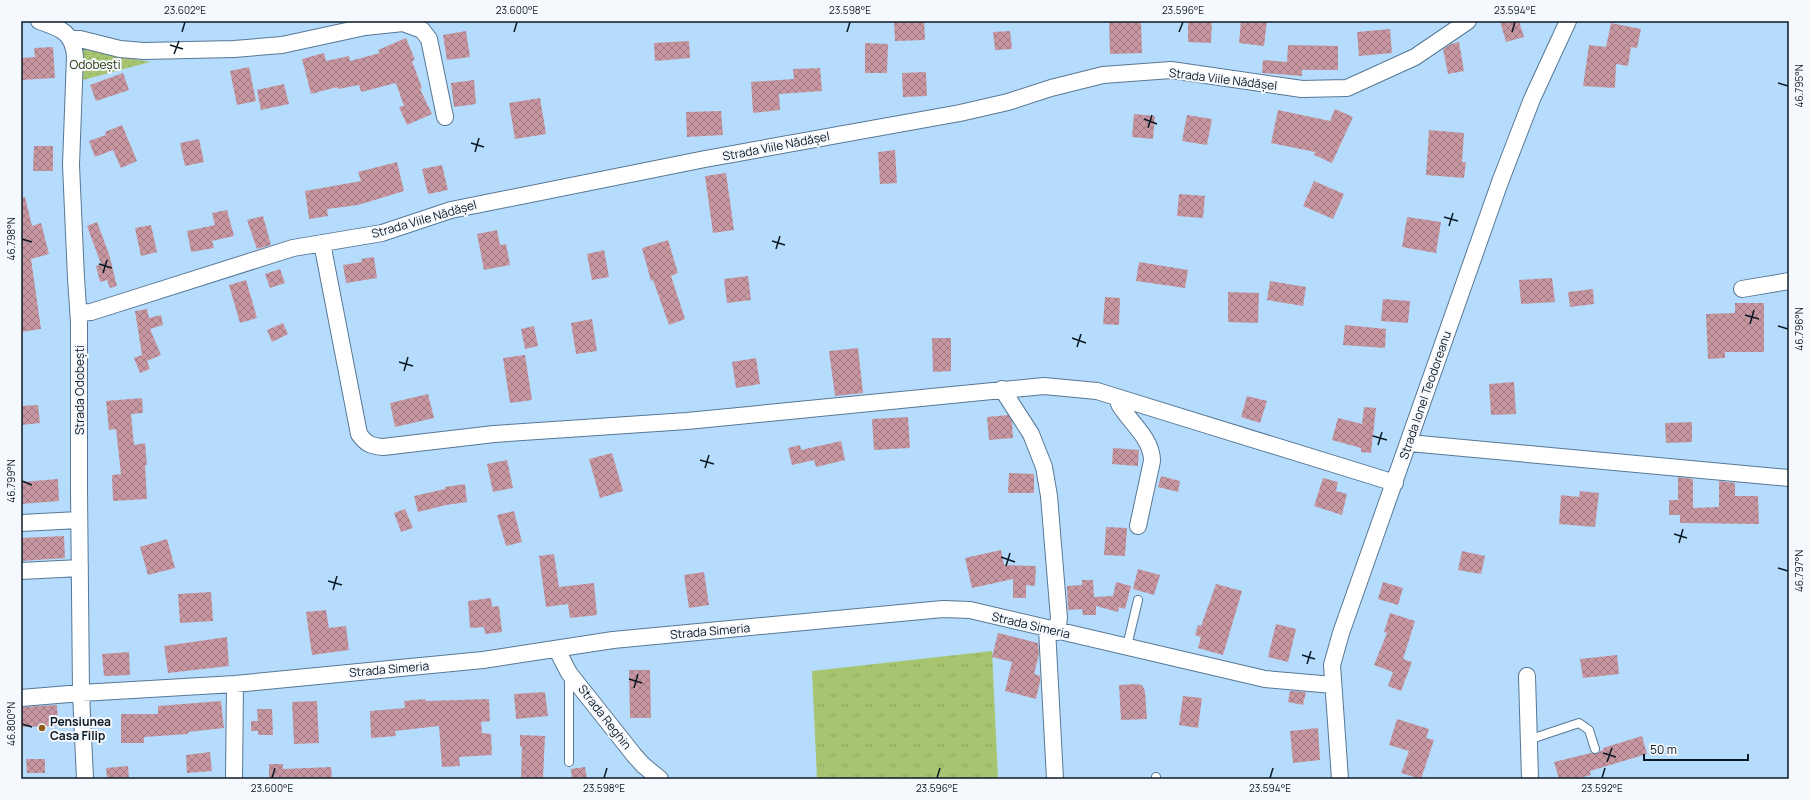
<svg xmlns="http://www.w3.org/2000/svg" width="1810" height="800" font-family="Manrope,sans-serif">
  <defs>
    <pattern id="grass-tufts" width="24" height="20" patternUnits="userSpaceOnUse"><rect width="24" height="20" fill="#a7c570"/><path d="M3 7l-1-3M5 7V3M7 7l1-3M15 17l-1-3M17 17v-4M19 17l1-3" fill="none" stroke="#8ea961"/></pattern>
    <pattern id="park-dots" width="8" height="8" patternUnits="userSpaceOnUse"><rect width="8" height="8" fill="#a7c570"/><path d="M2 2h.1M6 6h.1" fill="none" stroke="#8ea961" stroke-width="1.8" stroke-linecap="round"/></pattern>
    <pattern id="building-cross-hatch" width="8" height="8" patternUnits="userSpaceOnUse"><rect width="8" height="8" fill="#c796a0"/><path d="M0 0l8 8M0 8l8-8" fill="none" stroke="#a07a82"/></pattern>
  </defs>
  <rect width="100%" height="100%" fill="#b6dcfd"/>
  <path fill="url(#grass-tufts)" d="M992,651L998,779H817L812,671Z"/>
  <path fill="url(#park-dots)" d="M82,49L150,62L83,80Z"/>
  <path fill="url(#building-cross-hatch)" d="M894,21H924L925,40L895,41Z
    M1109,21H1141L1142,53L1110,54Z
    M1188,21H1212L1211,43L1188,42Z
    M1241,21H1267L1264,46L1239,43Z
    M1500,21H1519L1524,37L1506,42Z
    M1611,23L1641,29L1637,48L1631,47L1628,66L1616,64L1615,88L1583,86L1589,45L1606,47Z
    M1390,29L1392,53L1359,56L1357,32Z
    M466,31L470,57L447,60L443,35Z
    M1010,31L1012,49L995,50L993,32Z
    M406,38L415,60L412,61L422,88L420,89L432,114L407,125L399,107L404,106L396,83L361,92L359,85L338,89L337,87L311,94L302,59L324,53L326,61L349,56L350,61L380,53L378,50Z
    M689,41L690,58L655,61L654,43Z
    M1459,42L1464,71L1448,74L1443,49L1451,44Z
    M865,43L888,44L887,73H865Z
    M1288,45L1338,46V70H1302V76L1262,73L1263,60L1287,62Z
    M53,47L55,78L21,80V58L35,57L34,48Z
    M249,67L256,101L237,105L230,71Z
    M820,68L822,91L779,94L780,110L753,113L751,82L794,79L793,69Z
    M926,72L927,96L903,97L902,73Z
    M123,73L129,90L96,101L90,85Z
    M474,80L476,104L454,107L451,83Z
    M284,84L289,104L261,110L257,90Z
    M540,98L546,134L515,139L509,103Z
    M1335,109L1353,117L1332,163L1314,155L1315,152L1271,143L1278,110L1330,121Z
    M721,111L723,135L687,137L686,112Z
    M1134,114L1155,116L1153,139L1132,137Z
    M1187,115L1212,119L1207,145L1182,141Z
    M122,125L137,161L121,168L113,150L95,157L89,141L106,135L105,132Z
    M1429,130L1464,133L1462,162H1466L1464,178L1426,175Z
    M199,139L204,162L185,166L180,143Z
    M34,146H53V171H33Z
    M895,150L897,183L880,184L878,152Z
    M397,162L404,191L358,205L327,209L328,216L309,219L305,191L361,181L358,172Z
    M442,165L448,190L428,194L422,169Z
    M726,173L734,230L713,233L705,176Z
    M1314,181L1344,194L1333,219L1303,206Z
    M1179,194L1205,196L1203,218L1177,216Z
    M25,197L32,226L41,223L49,254L31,259L41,329L21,332V198Z
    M227,210L234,236L212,241L214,248L191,252L187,231L215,225L212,213Z
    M263,216L271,245L257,249L247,220Z
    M1407,217L1441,222L1436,253L1402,247Z
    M97,222L109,254L117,286L110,288L107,280L100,282L96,266L101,264L87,226Z
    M151,225L157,252L141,256L135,228Z
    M497,230L500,245L506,244L510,265L484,270L477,234Z
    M668,240L678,273L671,276L685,319L669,325L653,280L651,281L642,248Z
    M604,250L609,277L592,280L587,254Z
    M374,257L377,278L346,283L343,265L362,262L361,259Z
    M1139,262L1188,270L1185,288L1136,281Z
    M280,269L285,283L270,288L265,274Z
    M748,276L751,300L727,303L724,279Z
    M1552,278L1555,302L1521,304L1519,280Z
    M246,280L257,318L240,323L229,285Z
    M1270,281L1306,287L1303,306L1267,300Z
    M1593,289L1594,304L1570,307L1568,292Z
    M1228,292L1259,293L1258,323L1228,322Z
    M1105,297L1120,298L1119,325L1103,324Z
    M1383,299L1410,301L1408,323L1381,321Z
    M1735,303H1764V352H1725V358L1708,359L1706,314L1735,313Z
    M147,309L149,318L161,315L163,325L150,329L161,355L147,361L150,369L140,373L134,358L142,355L135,311Z
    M592,319L597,351L576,354L571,323Z
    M283,323L288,334L272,342L267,330Z
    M1345,325L1386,329L1385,348L1343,345Z
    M534,326L538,346L525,349L521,329Z
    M932,338H951V371L933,372Z
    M858,348L863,393L835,396L829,351Z
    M525,355L532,400L510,403L503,358Z
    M756,358L760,384L736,388L732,362Z
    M1514,382L1516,414L1491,415L1489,384Z
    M428,394L434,418L395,427L390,403Z
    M1247,396L1267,401L1260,423L1241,417Z
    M142,398L143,413L131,414L134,445L145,443L147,465H145L147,499L113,501L112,475L121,474L116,429L109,430L106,401Z
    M38,405L40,423L21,425V406Z
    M1364,407L1376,408L1371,453L1361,452V448L1332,440L1338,418L1362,424Z
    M1008,415L1012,421L1013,438L989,440L987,417Z
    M908,417L910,448L874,450L872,419Z
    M1692,422V442L1666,443L1665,423Z
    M841,441L845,460L816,467L814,460L792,465L788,448L800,445L801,450Z
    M1113,448L1139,450L1138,466L1112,464Z
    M612,453L623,491L600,498L589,459Z
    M507,460L513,488L493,492L487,464Z
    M1009,473L1034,474V493H1008Z
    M1161,476L1180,481L1178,492L1158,487Z
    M1678,477L1693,479V508L1719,507V481L1735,483V496H1758L1759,524L1680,523V515H1669V500H1678Z
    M1323,478L1338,482L1336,491L1347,494L1342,515L1314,506Z
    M58,479L59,501L21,504V482Z
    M465,484L467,502L446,505L418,512L414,496L445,489V487Z
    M1580,491L1599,493L1595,527L1559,524L1561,495L1579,497Z
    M405,509L413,528L401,532L394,513Z
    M514,511L522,542L506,546L497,515Z
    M1106,527L1127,528L1125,556L1104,555Z
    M64,536L65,558L21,561V538Z
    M167,539L175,568L148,575L140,547Z
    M1001,550L1004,565L1036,566L1035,586L1026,585V598H1013V579L972,588L965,558Z
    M1462,551L1485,556L1481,574L1458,570Z
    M554,554L559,587L594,583L597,615L570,618L568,604L546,607L539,556Z
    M1138,569L1160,575L1154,595L1133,589Z
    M704,572L709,605L689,608L684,575Z
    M1082,580H1093L1094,597L1113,596L1116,582L1131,586L1125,609L1119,607L1118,612L1096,606V615H1083L1082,609L1068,610L1067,586L1082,585Z
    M1383,582L1403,588L1398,605L1378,599Z
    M1216,584L1242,591L1223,655L1198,648L1201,637L1195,635L1198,625L1201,626Z
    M211,592L213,621L180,623L178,594Z
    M491,598L492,607L499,606L502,632L485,634L484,627L470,628L468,601Z
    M326,610L329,628L346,626L349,650L312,655L306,612Z
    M1390,613L1415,621L1403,659L1412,662L1401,691L1388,686L1393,672L1374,665L1387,633L1384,632Z
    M1276,624L1296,629L1288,662L1268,657Z
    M998,633L1038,643L1039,654L1034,674L1040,676V682L1036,699L1005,691L1012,662L992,657Z
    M227,637L229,666L168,673L164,646Z
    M129,652L130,675L104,676L102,654Z
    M1617,655L1619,674L1583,678L1580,659Z
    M629,670H650L651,718H630Z
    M1136,684L1142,685L1145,691L1147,719L1121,720L1119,685Z
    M1290,691L1306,692L1303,705L1288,702Z
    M545,692L548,716L516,719L514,694Z
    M1183,696L1202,698L1198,728L1179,725Z
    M425,699L426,701L489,699L490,721L481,722L482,733L491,734L492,755L459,757L460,766L442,767L439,726L395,731L396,736L371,738L370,711L405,708L404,701Z
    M221,701L224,728L188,732V734L144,737V743H121V714H158V706Z
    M317,701L319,743L294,744L292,702Z
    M57,705L58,726L22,727V707Z
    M257,709H272L273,735H258V731H251V721H258Z
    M1397,719L1429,729L1426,738L1434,740L1421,779L1401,773L1409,751L1389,745Z
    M1318,728L1320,760L1293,763L1290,731Z
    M520,735L545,736L543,778H521L522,747L520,746Z
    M1642,736L1647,754L1590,771L1591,775L1575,779H1559L1554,762L1591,753L1596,754L1604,749L1603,748Z
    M210,752L212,771L187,773L186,755Z
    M26,759H45V773H27Z
    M269,764H283V769L331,767L332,779H269Z
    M128,766L129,779H107L106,768Z
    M585,767L587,779H572L571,769Z"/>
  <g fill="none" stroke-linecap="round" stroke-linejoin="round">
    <defs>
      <path id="lane" d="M1127,646L1138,600
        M1528,740L1579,723L1589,730L1595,749
        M569,762V676
        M1156,777V779"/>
      <path id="street" d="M39,21C60,28 73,32 75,56L71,165L76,278L79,323V489L81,693L85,779
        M72,39H80L120,49L144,51L234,49L282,45L365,27L403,23L422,30L429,39L445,117
        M322,243L359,434C366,444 371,446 383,447L494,434L687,421L1044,386L1097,391L1395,483
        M1742,289L1789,281
        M79,313L91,312L293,248L382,233L451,210L705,159L960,113L1008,102L1051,88L1103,75L1171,70L1302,89L1347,88L1415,57L1468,21
        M1002,389L1031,434L1044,467L1049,496L1059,618L1057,632
        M1120,398L1119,404C1130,423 1152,438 1152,461L1138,526
        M1409,443L1789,478
        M21,523L79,520
        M21,571L80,568
        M1047,629L1055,779
        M557,650L569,673L634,755L643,765L660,779
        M1527,676L1530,779
        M21,698L81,693L235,684L483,660L613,640L943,609L970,610L1265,679L1333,685
        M234,779L235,684
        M1340,779L1332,665L1341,633L1500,182L1532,99L1568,21"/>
    </defs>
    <use href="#lane" stroke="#567896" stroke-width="10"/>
    <use href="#street" stroke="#567896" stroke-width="18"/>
    <use href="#lane" stroke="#fff" stroke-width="8"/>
    <use href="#street" stroke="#fff" stroke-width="16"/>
  </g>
  <path fill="none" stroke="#0b1925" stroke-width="1.5" d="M182,32L185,22M514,32L517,22M847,32L850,22M1179,32L1183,22M1512,32L1515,22M170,45L183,49M174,54L179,41M1778,83L1788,86M1144,119L1157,124M1148,128L1152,115M471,143L484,147M475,152L479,138M1444,217L1458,221M1449,226L1453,213M22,239L32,242M772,241L785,245M776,249L780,236M99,264L112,268M103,273L107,260M1745,315L1759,319M1750,324L1754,310M1778,326L1788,329M1072,338L1086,343M1077,347L1081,334M399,362L413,366M404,371L408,357M1373,436L1387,440M1378,445L1382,432M700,460L714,464M705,468L709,455M22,481L32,485M1674,534L1687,538M1679,543L1683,529M1001,557L1015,562M1006,566L1010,553M1778,568L1788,571M328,581L342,585M333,590L337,576M1302,655L1315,659M1307,664L1311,651M629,679L642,683M634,688L638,674M22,724L32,727M1603,753L1616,757M1607,762L1612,748M272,778L275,768M604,778L607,768M937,778L940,768M1270,778L1273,768M1602,778L1605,768"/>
  <circle fill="#945b17" stroke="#f5f8fc" stroke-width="1.5" cx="42" cy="728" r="4"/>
  <g text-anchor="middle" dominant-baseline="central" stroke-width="4" stroke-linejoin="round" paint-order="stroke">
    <g font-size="12" fill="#253305" stroke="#f5f8fc">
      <text x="95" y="64">Odobești</text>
    </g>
    <g font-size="12" fill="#0b1925" stroke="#f5f8fc">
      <text transform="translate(1223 79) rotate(7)">Strada Viile Nădășel</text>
      <text transform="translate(776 146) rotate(-11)">Strada Viile Nădășel</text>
      <text transform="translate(424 219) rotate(-16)">Strada Viile Nădășel</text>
      <text transform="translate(79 390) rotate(-90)">Strada Odobești</text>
      <text transform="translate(1425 395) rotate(-71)">Strada Ionel Teodoreanu</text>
      <text transform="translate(1031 625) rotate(13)">Strada Simeria</text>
      <text transform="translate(710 631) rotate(-5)">Strada Simeria</text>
      <text transform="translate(389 669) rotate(-5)">Strada Simeria</text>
      <text transform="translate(605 717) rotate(52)">Strada Reghin</text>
    </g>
    <g font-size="12" font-weight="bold" fill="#0b1925" stroke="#f5f8fc" text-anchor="start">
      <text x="50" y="721">Pensiunea<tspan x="50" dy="14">Casa Filip</tspan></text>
    </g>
  </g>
  <rect width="1810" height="800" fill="none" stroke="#f5f8fc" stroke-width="44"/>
  <path d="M1644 754v6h104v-6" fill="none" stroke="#0b1925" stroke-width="2"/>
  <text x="1650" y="754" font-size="12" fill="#0b1925" stroke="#f5f8fc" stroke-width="3" paint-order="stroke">50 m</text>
  <rect x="22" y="22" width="1766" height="756" fill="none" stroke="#0b1925" stroke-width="1.5"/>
  <g font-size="10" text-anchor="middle" fill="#0b1925">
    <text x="185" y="14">23.602°E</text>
    <text x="517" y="14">23.600°E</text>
    <text x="850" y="14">23.598°E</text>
    <text x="1183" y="14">23.596°E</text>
    <text x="1515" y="14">23.594°E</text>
    <text transform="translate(1799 86) rotate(-90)" y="4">46.795°N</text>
    <text transform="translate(11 239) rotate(-90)" y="4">46.798°N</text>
    <text transform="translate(1799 329) rotate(-90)" y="4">46.796°N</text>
    <text transform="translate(11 481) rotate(-90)" y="4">46.799°N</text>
    <text transform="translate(1799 571) rotate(-90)" y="4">46.797°N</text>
    <text transform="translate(11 724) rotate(-90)" y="4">46.800°N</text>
    <text x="272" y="792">23.600°E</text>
    <text x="604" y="792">23.598°E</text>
    <text x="937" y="792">23.596°E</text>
    <text x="1270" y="792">23.594°E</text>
    <text x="1602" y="792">23.592°E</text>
  </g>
</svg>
